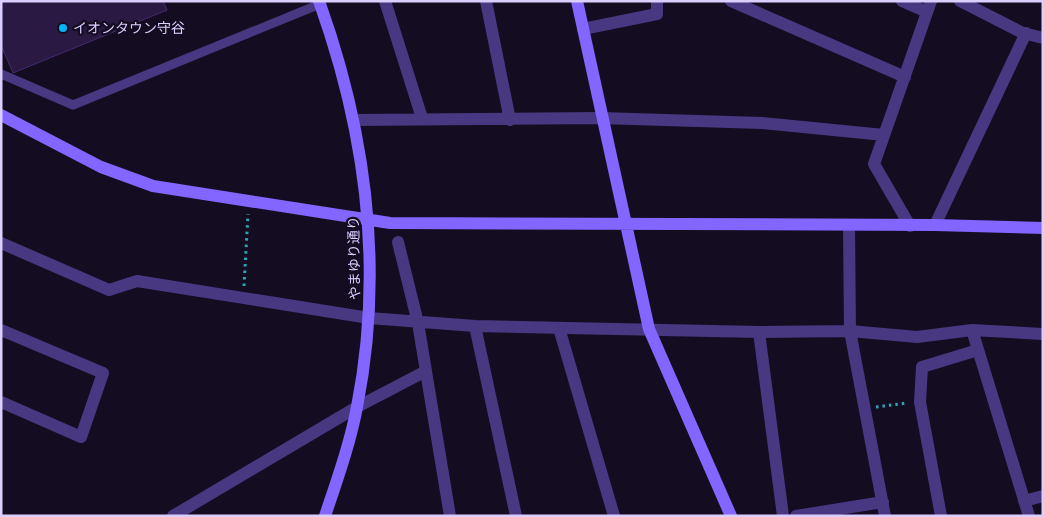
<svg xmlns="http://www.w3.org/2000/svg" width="1044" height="517" font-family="'Public Sans','Noto Sans JP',sans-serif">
  <rect width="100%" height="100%" fill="#140d22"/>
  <path fill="#291943" stroke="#442b6f" d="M1,1H163L167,10L13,73L1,45Z"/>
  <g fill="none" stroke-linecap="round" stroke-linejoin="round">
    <path stroke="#2da6b4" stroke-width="3" stroke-dasharray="2.5 4" stroke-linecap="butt" d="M244,286L248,214
      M876,407L907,403"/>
    <path stroke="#473881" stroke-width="9" d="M1,74L73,105L320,4"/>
    <path stroke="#473881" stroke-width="12" d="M385,1L422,118
      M486,1L510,120
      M731,1L905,77
      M902,1L927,12
      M960,1L1023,33L1043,38
      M583,29L657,14V1
      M354,120L601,118L762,123L884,135
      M935,225L1026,33
      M849,226L850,331L885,516
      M910,226L874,164L931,1
      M398,242L418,323L450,516
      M1,243L109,290L137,281L369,318L475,326L759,332L850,331L917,337L972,330L1043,334
      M475,326L516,516
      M559,328L614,516
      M1,330L103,373L81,437L1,402
      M972,330L1029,516
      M759,332L783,516
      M1024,501L1043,496
      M173,516L357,407L426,371
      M796,516L883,502
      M941,516L920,402L922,367L978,350"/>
    <path stroke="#8365ff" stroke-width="12" d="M319,1C366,132 384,270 357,407C350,444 337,480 325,516
      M577,1L649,329L731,516
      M1,115L101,167L153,186L390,223L935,225L1043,228"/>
  </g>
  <circle fill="#00b6f9" stroke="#140d22" stroke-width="2" cx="63" cy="28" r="5"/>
  <g text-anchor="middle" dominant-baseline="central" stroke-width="4.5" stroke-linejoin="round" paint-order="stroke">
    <g font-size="14" fill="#dcceff" stroke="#140d22" text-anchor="start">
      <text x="73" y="28">イオンタウン守谷</text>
    </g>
    <g font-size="14" fill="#dcceff" stroke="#140d22">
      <text transform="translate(354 258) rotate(-91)">やまゆり通り</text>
    </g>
  </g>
  <rect width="1044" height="517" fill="none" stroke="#dcceff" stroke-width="5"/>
</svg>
